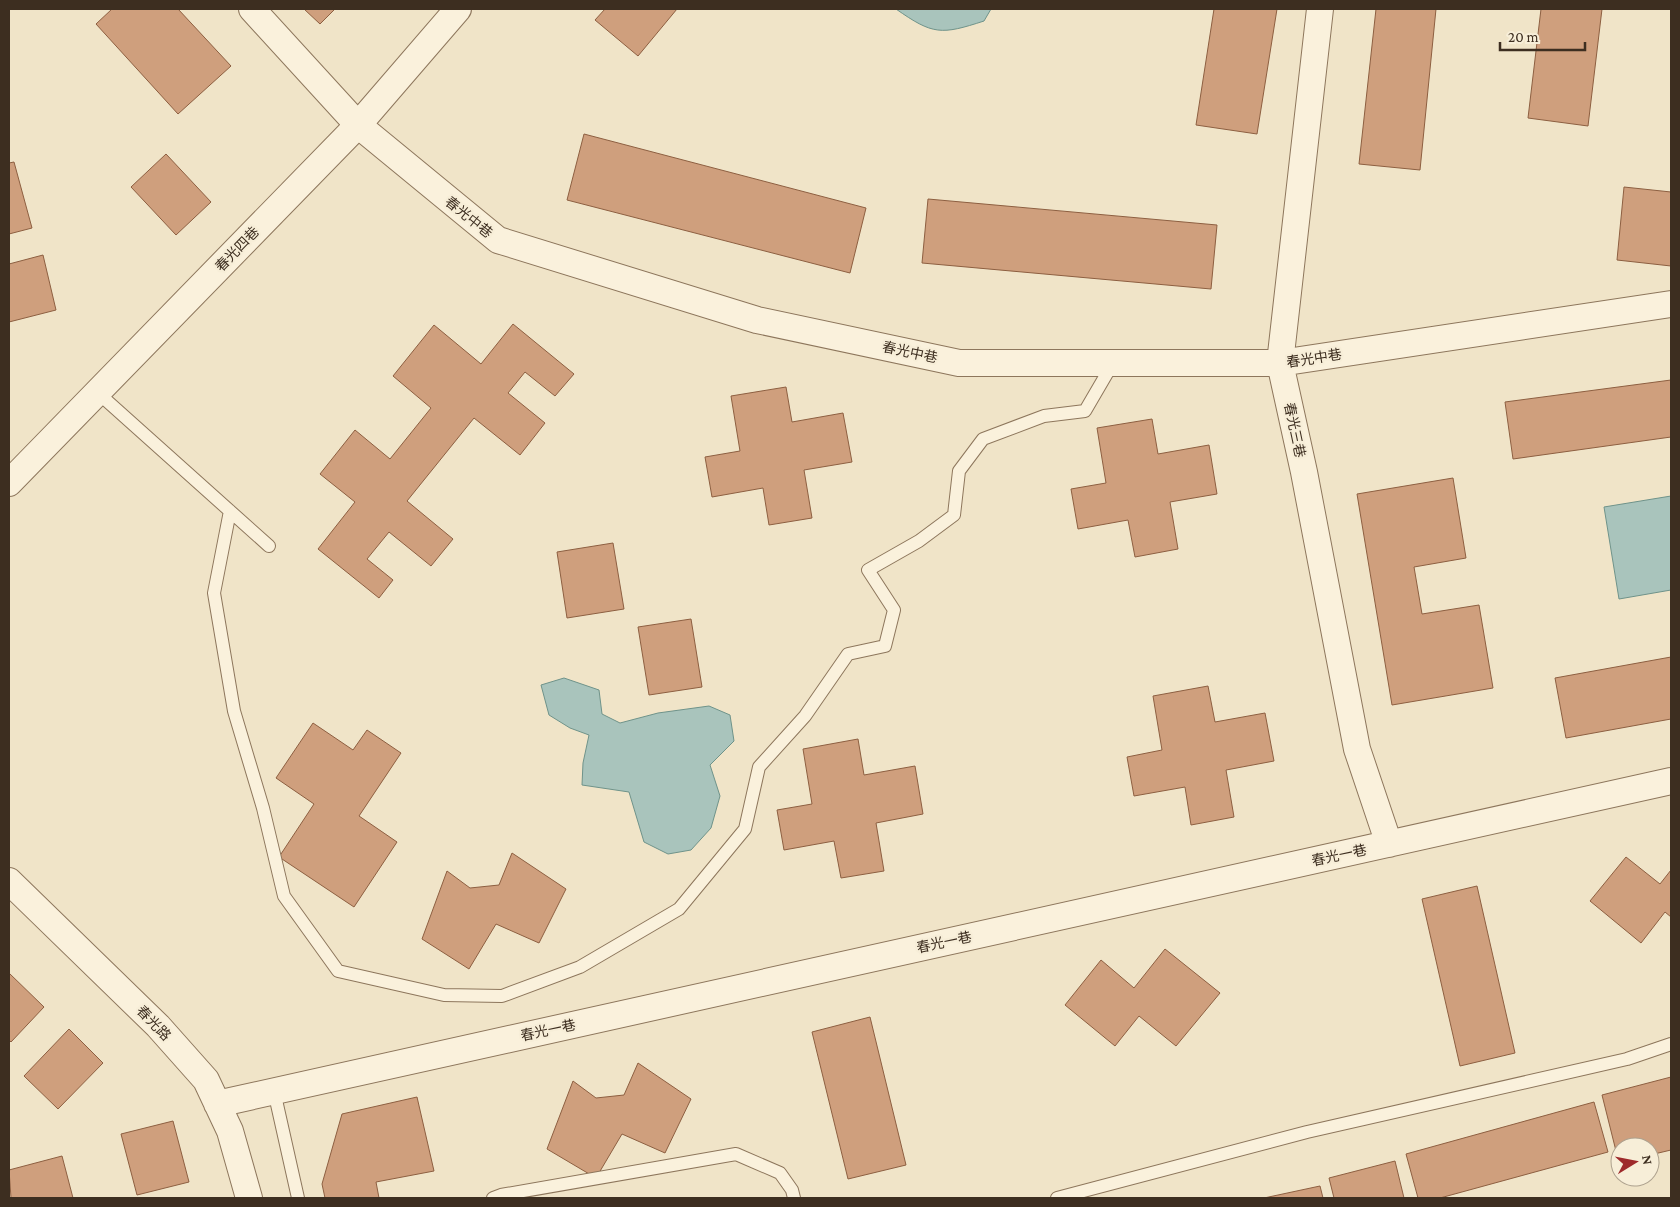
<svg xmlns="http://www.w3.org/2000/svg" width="1680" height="1207" font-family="'Crimson Pro','Noto Sans SC',serif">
  <rect width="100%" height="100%" fill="#f0e4c8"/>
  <path fill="#a9c4bc" stroke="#6f938a" d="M896,9H991L984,21C941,35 933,35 896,9Z
    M1671,496V590L1619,599L1604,507Z
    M564,678L599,690L602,714L620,723L658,713L709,706L730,715L734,741L710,765L720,796L711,828L691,850L668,854L644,842L629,792L582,785L583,763L589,735L570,728L549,715L541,685Z"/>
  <path fill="#cf9f7d" stroke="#8d5f41" d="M112,9H178L231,66L178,114L96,24Z
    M304,9H335L320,24Z
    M605,9H677L638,56L595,20Z
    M1214,9H1277L1257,134L1196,125Z
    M1376,9H1436L1420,170L1359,164Z
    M1541,9H1602L1588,126L1528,118Z
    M584,134L866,208L850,273L567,200Z
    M166,154L211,202L176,235L131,187Z
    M14,162L32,228L9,234V163Z
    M1624,187L1671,192V266L1617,260Z
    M928,199L1217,225L1211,289L922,263Z
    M43,255L56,310L9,322V264Z
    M513,324L574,374L555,396L525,372L508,393L545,423L520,455L474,418L407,501L453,539L431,566L389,532L367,559L393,580L379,598L318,549L355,502L320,474L355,430L390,459L431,408L393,376L434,325L481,364Z
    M1671,380V437L1513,459L1505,402Z
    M786,387L792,422L843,413L852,462L804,470L812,518L769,525L763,488L712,497L705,457L740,451L731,396Z
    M1152,419L1158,454L1209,445L1217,494L1170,502L1178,549L1135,557L1128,520L1078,529L1071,489L1106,483L1097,428Z
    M1453,478L1466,558L1414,567L1422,614L1479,605L1493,688L1392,705L1357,494Z
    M613,543L624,609L567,618L557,552Z
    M691,619L702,687L649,695L638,627Z
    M1671,657V719L1566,738L1555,678Z
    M1208,686L1215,722L1265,713L1274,761L1226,770L1234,817L1191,825L1185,787L1134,796L1127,757L1162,750L1153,696Z
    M313,723L353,750L367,730L401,753L359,816L397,842L354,907L279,857L314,804L276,778Z
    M858,739L864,775L915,766L923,814L876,823L884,871L841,878L834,841L784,850L777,810L812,804L803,749Z
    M512,853L566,889L539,943L496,924L469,969L422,939L447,871L470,888L499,885Z
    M1626,857L1660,884L1671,870V917L1665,912L1641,943L1590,901Z
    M1477,886L1515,1053L1460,1066L1422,899Z
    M1165,949L1220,993L1176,1046L1139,1016L1115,1046L1065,1005L1101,960L1134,988Z
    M9,973L44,1007L11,1042L9,1040Z
    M870,1017L906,1165L848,1179L812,1032Z
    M69,1029L103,1063L58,1109L24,1076Z
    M638,1063L691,1099L665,1153L622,1134L596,1178L547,1149L573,1081L596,1098L624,1095Z
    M1671,1077V1150L1650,1155V1147H1620L1619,1163L1602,1095Z
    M417,1097L434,1171L376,1182L379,1198H325L322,1184L342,1114Z
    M1594,1102L1608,1152L1440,1198H1418L1406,1154Z
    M173,1121L189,1182L137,1195L121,1134Z
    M62,1156L73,1198H11L9,1170Z
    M1395,1161L1404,1198H1334L1329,1178Z
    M1320,1186L1323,1198H1264Z"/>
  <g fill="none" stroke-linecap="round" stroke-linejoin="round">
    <defs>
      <path id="service" d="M97,392L269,546
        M230,511L214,593L234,711L263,808L284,896L338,971L444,995L502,996L580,967L679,909L745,829L759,767L805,716L848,654L885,646L894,610L868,570L919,541L954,515L959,471L983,439L1044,416L1085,411L1113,363
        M274,1091L298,1198
        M493,1198L501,1195L736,1154L780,1173L792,1190L794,1198
        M1057,1198L1307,1132L1627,1059L1671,1044"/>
      <path id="minor" d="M252,9L358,125L498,240L757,320L959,363H1280L1671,304
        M1320,9L1280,363L1304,472L1357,749L1389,844
        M9,483L358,125L458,9
        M9,881L158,1026L206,1080L230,1131L249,1198
        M217,1104L1671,781"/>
    </defs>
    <use href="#service" stroke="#8d765c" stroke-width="14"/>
    <use href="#minor" stroke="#8d765c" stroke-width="28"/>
    <use href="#service" stroke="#faf1dc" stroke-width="12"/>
    <use href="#minor" stroke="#faf1dc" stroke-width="26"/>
  </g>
  <g text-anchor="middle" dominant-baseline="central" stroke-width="4.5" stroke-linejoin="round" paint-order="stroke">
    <g font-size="14" fill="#3d2e20" stroke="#f7eed8">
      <text transform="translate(469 217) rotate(39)">春光中巷</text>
      <text transform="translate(237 249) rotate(-46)">春光四巷</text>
      <text transform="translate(910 352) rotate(12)">春光中巷</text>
      <text transform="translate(1314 358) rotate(-9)">春光中巷</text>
      <text transform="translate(1295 430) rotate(78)">春光三巷</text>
      <text transform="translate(1339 855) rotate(-12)">春光一巷</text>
      <text transform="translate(944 942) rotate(-12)">春光一巷</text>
      <text transform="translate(154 1023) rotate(46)">春光路</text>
      <text transform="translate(548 1030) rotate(-12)">春光一巷</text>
    </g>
  </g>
  <rect width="1680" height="1207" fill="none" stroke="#3d2e20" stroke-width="20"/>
  <g transform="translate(1635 1162) rotate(80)"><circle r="24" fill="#f7eed8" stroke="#ada18e"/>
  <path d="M0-4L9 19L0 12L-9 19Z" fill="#9e2a2b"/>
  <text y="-8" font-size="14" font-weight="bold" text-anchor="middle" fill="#3d2e20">N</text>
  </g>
  <path d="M1500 42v8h85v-8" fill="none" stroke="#3d2e20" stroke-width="2.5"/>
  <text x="1508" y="42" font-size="15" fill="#3d2e20" stroke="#f7eed8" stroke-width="4" paint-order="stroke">20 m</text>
</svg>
